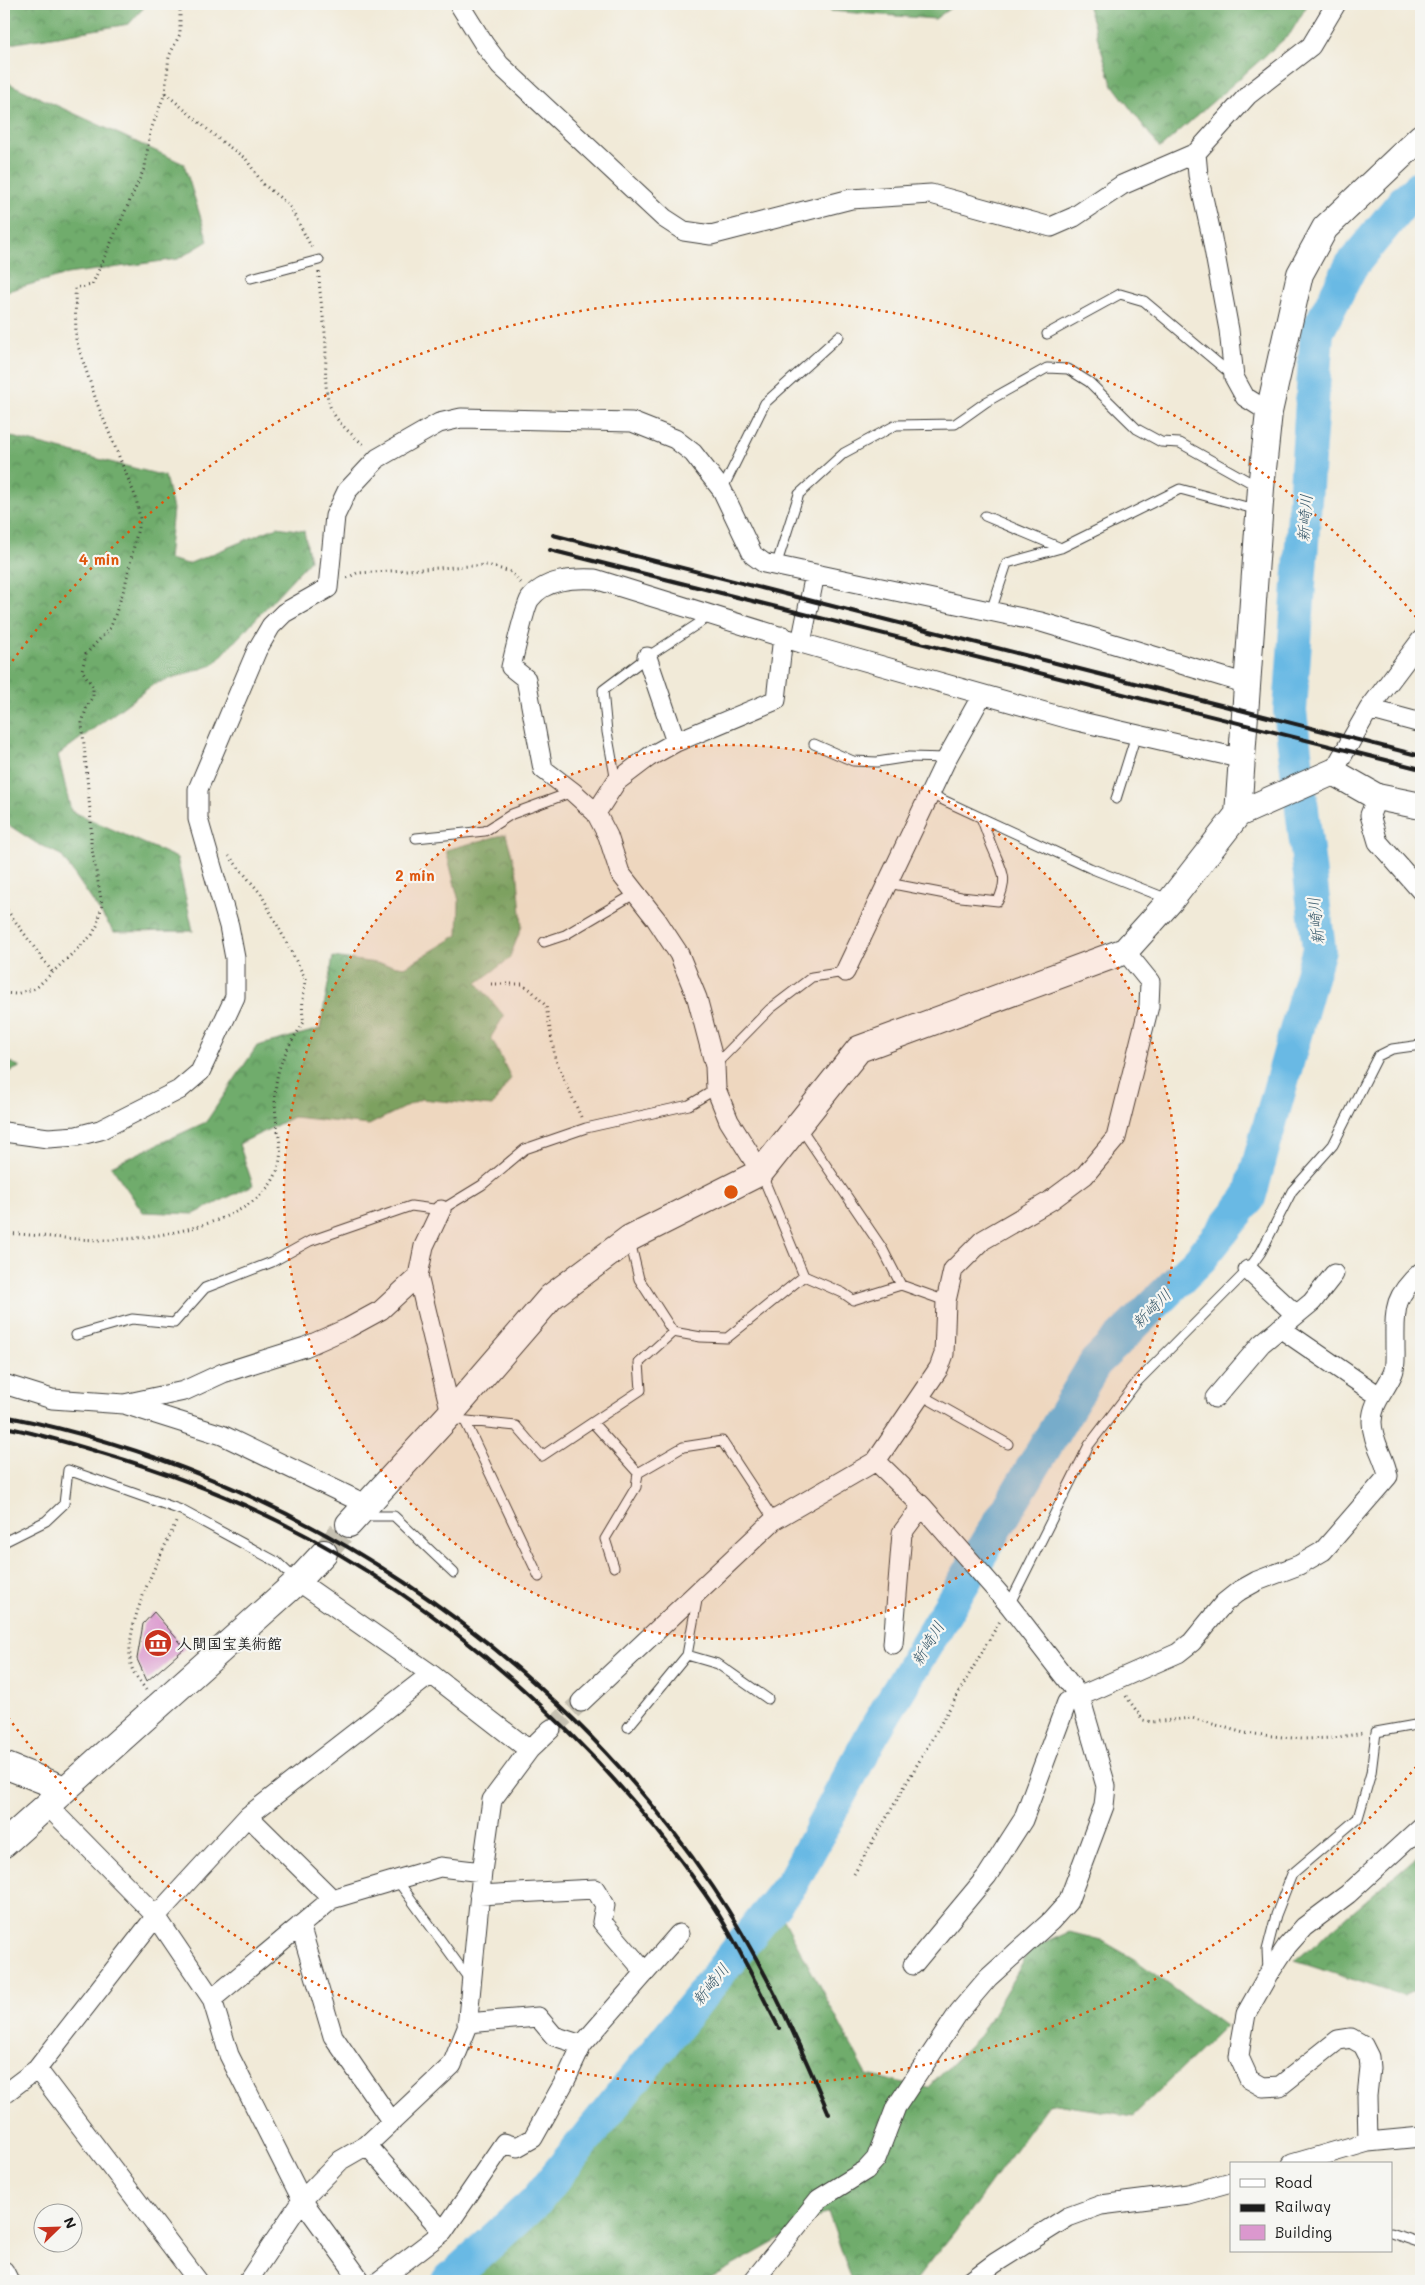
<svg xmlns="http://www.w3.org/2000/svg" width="1425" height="2285" font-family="Mali,'Klee One',sans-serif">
  <defs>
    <pattern id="forest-crowns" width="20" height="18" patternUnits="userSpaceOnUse" patternTransform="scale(1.25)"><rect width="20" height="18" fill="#6fac6c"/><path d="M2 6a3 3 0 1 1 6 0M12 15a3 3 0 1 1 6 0" fill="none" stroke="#5a8b58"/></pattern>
  </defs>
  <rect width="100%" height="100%" fill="#f6f6f2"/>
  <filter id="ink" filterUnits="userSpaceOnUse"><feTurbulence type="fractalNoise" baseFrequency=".02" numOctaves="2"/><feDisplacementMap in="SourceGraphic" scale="10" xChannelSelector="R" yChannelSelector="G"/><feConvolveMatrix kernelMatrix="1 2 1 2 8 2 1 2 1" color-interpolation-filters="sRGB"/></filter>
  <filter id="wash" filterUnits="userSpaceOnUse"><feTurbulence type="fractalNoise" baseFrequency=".0096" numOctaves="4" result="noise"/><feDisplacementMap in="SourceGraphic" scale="20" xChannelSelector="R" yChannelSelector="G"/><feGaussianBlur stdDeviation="1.12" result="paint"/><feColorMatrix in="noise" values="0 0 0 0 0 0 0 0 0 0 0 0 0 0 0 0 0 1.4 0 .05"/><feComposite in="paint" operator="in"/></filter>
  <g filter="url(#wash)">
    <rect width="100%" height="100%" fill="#f1ead8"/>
    <path fill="url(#forest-crowns)" stroke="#466444" d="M4,4H147L129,24L4,45Z
      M823,4H956L935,19L830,11Z
      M1087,4H1308L1290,34L1160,148L1112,84Z
      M4,77L10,84L184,164L208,241L178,259L67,274L4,292Z
      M4,435L165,476L173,509L168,559L188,564L277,527L304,531L310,560L213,665L154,684L58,755L71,811L177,858L193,931L114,932L61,855L36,843L4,822Z
      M506,834L518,878L522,926L509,959L477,983L504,1016L491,1037L511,1078L492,1106L421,1099L369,1125L293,1117L239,1144L253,1185L194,1214L143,1212L111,1166L206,1122L257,1046L320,1029L333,957L405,967L458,935L459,901L446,850Z
      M4,1059L20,1067L4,1074Z
      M1421,1853V1988L1404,1996L1295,1961Z
      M783,1918L867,2075L928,2088L980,2035L1031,1949L1069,1932L1101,1940L1134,1959L1225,2026L1133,2116L1049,2103L964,2220L915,2281H852L828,2212L705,2281H472L536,2220Z"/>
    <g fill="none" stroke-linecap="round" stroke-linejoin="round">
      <path stroke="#69b9e4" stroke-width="34" d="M448,2281L536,2201L793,1881L873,1733L1096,1362L1200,1259L1249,1198L1319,949L1290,711L1317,332L1351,266L1405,200L1421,186"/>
    </g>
    <g id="blocks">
      <path fill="#db98ce" d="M154,1612L185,1648L147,1681L137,1659L143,1624Z"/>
    </g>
  </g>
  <g filter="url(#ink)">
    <use href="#blocks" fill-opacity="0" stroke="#3c3b38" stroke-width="1"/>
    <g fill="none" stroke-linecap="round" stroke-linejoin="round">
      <path stroke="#c6c1b2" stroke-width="19" stroke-dasharray="19 9" stroke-linecap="butt" d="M551,1729L581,1702"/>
      <path stroke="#c6c1b2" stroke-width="26" stroke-dasharray="26 13" stroke-linecap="butt" d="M324,1553L349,1524"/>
      <defs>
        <path id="lane" d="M251,278L319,260
          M1047,334L1120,294L1144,301L1232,375
          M722,490L765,403L839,336
          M985,516L1061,548
          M776,566L799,494L844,453L896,425L955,424L986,402L1047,368L1068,369L1089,382L1137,429L1161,442L1180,443L1257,486
          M991,611L1007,563L1061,548L1180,489L1258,510
          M814,744L853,761L877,762L909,757L947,758
          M616,782L607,732L603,690L647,657L710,616
          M930,794L1090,868L1168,899
          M1116,799L1136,735
          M416,838L485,831L512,814L572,792
          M888,883L961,897L998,901C1009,877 1002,871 993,849C989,840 986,830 982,820
          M544,942L565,935L636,893
          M715,1065L770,1009L812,977L845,972
          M800,1127L882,1248L901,1285
          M762,1175L804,1276L843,1293L853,1300L901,1285L946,1301
          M630,1241L639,1279L673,1332L701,1337L727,1338L804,1276
          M76,1335L132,1319L174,1323L205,1288L272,1262L310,1241L411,1206L441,1210L482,1185L525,1149L586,1128L689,1105L716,1089
          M921,1395L1008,1444
          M453,1415L458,1420L516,1426L542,1456L641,1390L639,1363L673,1332
          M465,1421L539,1577
          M593,1423L638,1473L683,1447L722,1441L774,1520
          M364,1516H394L454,1573
          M4,1542L46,1521L64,1504L68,1470L181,1510L277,1562L296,1580
          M614,1567L605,1539L636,1487L638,1473
          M1009,1605L1089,1445L1137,1382L1248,1270L1261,1252L1292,1191L1333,1145L1378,1056L1392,1049L1421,1045
          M687,1655L718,1664L768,1699
          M628,1727L687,1655L698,1595
          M397,1880L469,1979
          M1268,1970L1267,1950L1276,1915L1292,1874L1358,1818L1371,1773L1376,1732L1421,1724
          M1391,2233L1421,2243"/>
        <path id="street" d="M459,4L484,44L500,65L664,218L684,231L711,235L851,199L931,194L1051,227L1074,217L1122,185L1196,153
          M1269,412L1245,397L1234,377L1229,330L1211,233L1198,175L1196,153L1248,95L1311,46L1336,4
          M801,643L815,574
          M647,657L676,742
          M1369,709L1421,723
          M1333,772L1369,709L1421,640
          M1377,797L1370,815L1378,842L1421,891
          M596,813L616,782L649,757L676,742L776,700L783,636
          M845,972L947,758L982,695
          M4,1132L48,1138L77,1136L100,1130L179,1090L200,1072L235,997V958L229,926L198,819V789L257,650L271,626L284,613L328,588L335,516L347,491L378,458L439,423L461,418L632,422L675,439L693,453L722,490L753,555L764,563L1041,622L1247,684
          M761,1172L729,1121L716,1089L715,1066L697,998L679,954L656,919L620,873L608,836L596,813L573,792L543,769L526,679L511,667C514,655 525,606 530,599C545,579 573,578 595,579L801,643L1073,720L1243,759
          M441,1210L424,1246L418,1276L451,1413
          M1248,1270L1296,1315
          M1280,1328L1379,1396
          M4,1384L52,1399L124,1404L184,1391L223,1373L305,1347L348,1328L381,1310L418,1276
          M1215,1398L1261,1344L1312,1302L1334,1274
          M127,1405L222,1435L367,1505
          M298,1581L431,1674L529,1750
          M893,1644L902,1533L922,1506
          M581,1702L774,1520L876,1461L939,1368L944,1354L946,1301L953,1270L983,1240L1050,1201L1085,1175L1116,1138L1149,1006L1150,982L1125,951
          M47,1805L156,1916L212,1999L229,2055L302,2200L361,2281
          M248,1816L332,1899
          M479,1895L595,1889L605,1905L602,1922L645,1972
          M300,1925L333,2036L392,2122
          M913,1965L987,1876L1023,1820L1067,1702L1178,1653L1192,1642L1224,1603L1239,1591L1257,1581L1299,1565L1323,1551L1388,1476C1385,1457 1372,1442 1372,1422C1372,1402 1386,1390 1393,1373C1396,1366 1395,1355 1395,1347C1395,1310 1392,1298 1421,1272
          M212,1999L332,1899L440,1867L482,1872
          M467,2023L538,2017L554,2036L582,2045
          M37,2069L198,2281
          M4,2094L37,2069L156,1916L248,1816L431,1674
          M1368,2142L1367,2096L1370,2068L1369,2057L1363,2045L1351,2038L1338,2040L1280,2086L1263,2087L1249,2079L1239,2057L1241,2042L1246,2014L1268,1975L1287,1946L1304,1927L1348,1894L1421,1827
          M367,2145L443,2232
          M1292,2164L1368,2142L1421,2137
          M4,2271L9,2281
          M248,2281L302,2200L341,2160L367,2145L452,2065L467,2028L482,1872L492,1800L529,1750L551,1729
          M379,2281L443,2232L504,2143L517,2147L533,2138L566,2079L582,2045L679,1934
          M753,2281L819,2199L866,2170L876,2159L896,2107L959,2012L988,1978L1051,1921L1068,1902L1104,1806L1106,1786L1080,1697L1009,1605L922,1506L876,1461
          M971,2281L995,2263L1068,2217L1101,2205L1188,2194L1231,2182"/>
        <path id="secondary" d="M1238,814L1333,772L1377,797L1421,806
          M349,1524L451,1413L551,1297L630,1238L761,1172L859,1049L1125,951L1171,900L1238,814L1261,488L1269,412L1300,274L1325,228L1421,137
          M4,1765L65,1789
          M4,1844L298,1581L324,1553"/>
      </defs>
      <use href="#lane" stroke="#3c3b38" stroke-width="11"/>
      <use href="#street" stroke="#3c3b38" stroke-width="21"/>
      <use href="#secondary" stroke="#3c3b38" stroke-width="28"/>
      <path stroke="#3c3b38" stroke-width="3" stroke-dasharray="1 4" stroke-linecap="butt" d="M165,93L221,141L246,159L263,184L289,205L313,250
        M319,272C319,293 323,313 325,333C328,357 322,383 330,406C336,423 353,435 365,446
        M347,578L357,573L487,565L511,572L521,583
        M4,906L53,973
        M491,984H522L531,990L546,1006L555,1058L581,1117
        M4,993L16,994L36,988L92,935L98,924L102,904L91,844V821L82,723L87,706L93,696V687L82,670L86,654L111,627L125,586L140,519L136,498L97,403L76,340L75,288L92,285L145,167L150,132L165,93L169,56L180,34V4
        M4,1233C38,1235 72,1240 106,1240C157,1239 273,1222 280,1159C282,1146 277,1130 276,1117C272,1074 281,1057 304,1022C300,1007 305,993 305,978L261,894L229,856
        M146,1690C142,1684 136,1677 133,1671C118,1633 160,1558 176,1522
        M1126,1696L1143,1720L1152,1722L1192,1718L1244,1733L1302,1739L1333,1738L1364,1733
        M854,1874L1000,1621"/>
      <use href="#lane" stroke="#fff" stroke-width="9"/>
      <use href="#street" stroke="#fff" stroke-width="19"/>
      <use href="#secondary" stroke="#fff" stroke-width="26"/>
      <path stroke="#1c1c1c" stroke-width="4" d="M553,535L1421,756
        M550,550L1421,769
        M4,1416C288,1472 552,1647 713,1887C761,1958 796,2036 829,2114
        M4,1427C37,1433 69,1443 102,1453C163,1471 222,1493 278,1521C444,1604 599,1741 705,1894C734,1935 755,1983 779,2028"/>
    </g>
  </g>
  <circle cx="731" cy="1192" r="447" fill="#de560d" fill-opacity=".12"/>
  <g fill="none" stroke="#de560d" stroke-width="2.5" stroke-dasharray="2.5 5">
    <circle cx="731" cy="1192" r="447"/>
    <path d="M1421 1761A894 894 0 0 1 8 1717M8 667A894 894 0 0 1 1421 623"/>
  </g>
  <defs>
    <symbol id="museum-disc" viewBox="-11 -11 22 22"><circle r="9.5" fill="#c8321e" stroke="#f6f6f2"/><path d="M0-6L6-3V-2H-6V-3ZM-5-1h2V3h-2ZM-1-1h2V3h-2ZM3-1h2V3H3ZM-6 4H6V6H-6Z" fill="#fff"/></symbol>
  </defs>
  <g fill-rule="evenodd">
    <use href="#museum-disc" x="142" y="1627" width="32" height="32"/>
  </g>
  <g text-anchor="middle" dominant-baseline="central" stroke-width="4.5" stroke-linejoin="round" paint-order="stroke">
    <g font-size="15" font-weight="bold" fill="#1c1c1c" stroke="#f6f6f2" text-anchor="start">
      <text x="177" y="1643">人間国宝美術館</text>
    </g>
    <g font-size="16" font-style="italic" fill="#3b5b6c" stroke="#f6f6f2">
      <text transform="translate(1304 518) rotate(-86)">新崎川</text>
      <text transform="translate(1315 921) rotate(-96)">新崎川</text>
      <text transform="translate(1151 1308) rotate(-45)">新崎川</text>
      <text transform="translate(927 1643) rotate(-59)">新崎川</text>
      <text transform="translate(710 1984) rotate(-51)">新崎川</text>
    </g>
  </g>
  <circle cx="731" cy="1192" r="8" fill="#de560d" stroke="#f6f6f2" stroke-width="2.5"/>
  <g font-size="15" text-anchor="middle" font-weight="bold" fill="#de560d" stroke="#f6f6f2" stroke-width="4.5" stroke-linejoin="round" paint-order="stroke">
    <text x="99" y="565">4 min</text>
    <text x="415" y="881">2 min</text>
  </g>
  <rect width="1425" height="2285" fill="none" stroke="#f6f6f2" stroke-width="20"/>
  <rect x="1230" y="2162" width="162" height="90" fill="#f6f6f2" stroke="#9f9f9c"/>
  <rect x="1240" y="2179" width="25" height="8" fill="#ffffff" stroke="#9f9f9c"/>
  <text x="1275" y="2188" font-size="15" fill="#1c1c1c">Road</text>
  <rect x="1240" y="2204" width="25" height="8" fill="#1c1c1c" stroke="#9f9f9c"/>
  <text x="1275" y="2212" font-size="15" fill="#1c1c1c">Railway</text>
  <rect x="1240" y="2225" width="25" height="15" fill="#db98ce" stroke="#9f9f9c"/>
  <text x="1275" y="2238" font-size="15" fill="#1c1c1c">Building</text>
  <g transform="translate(58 2228) rotate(67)"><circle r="24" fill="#f6f6f2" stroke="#9f9f9c"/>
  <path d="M0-4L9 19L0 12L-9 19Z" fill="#c8321e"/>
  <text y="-8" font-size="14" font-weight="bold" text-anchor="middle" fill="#1c1c1c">N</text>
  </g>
</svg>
